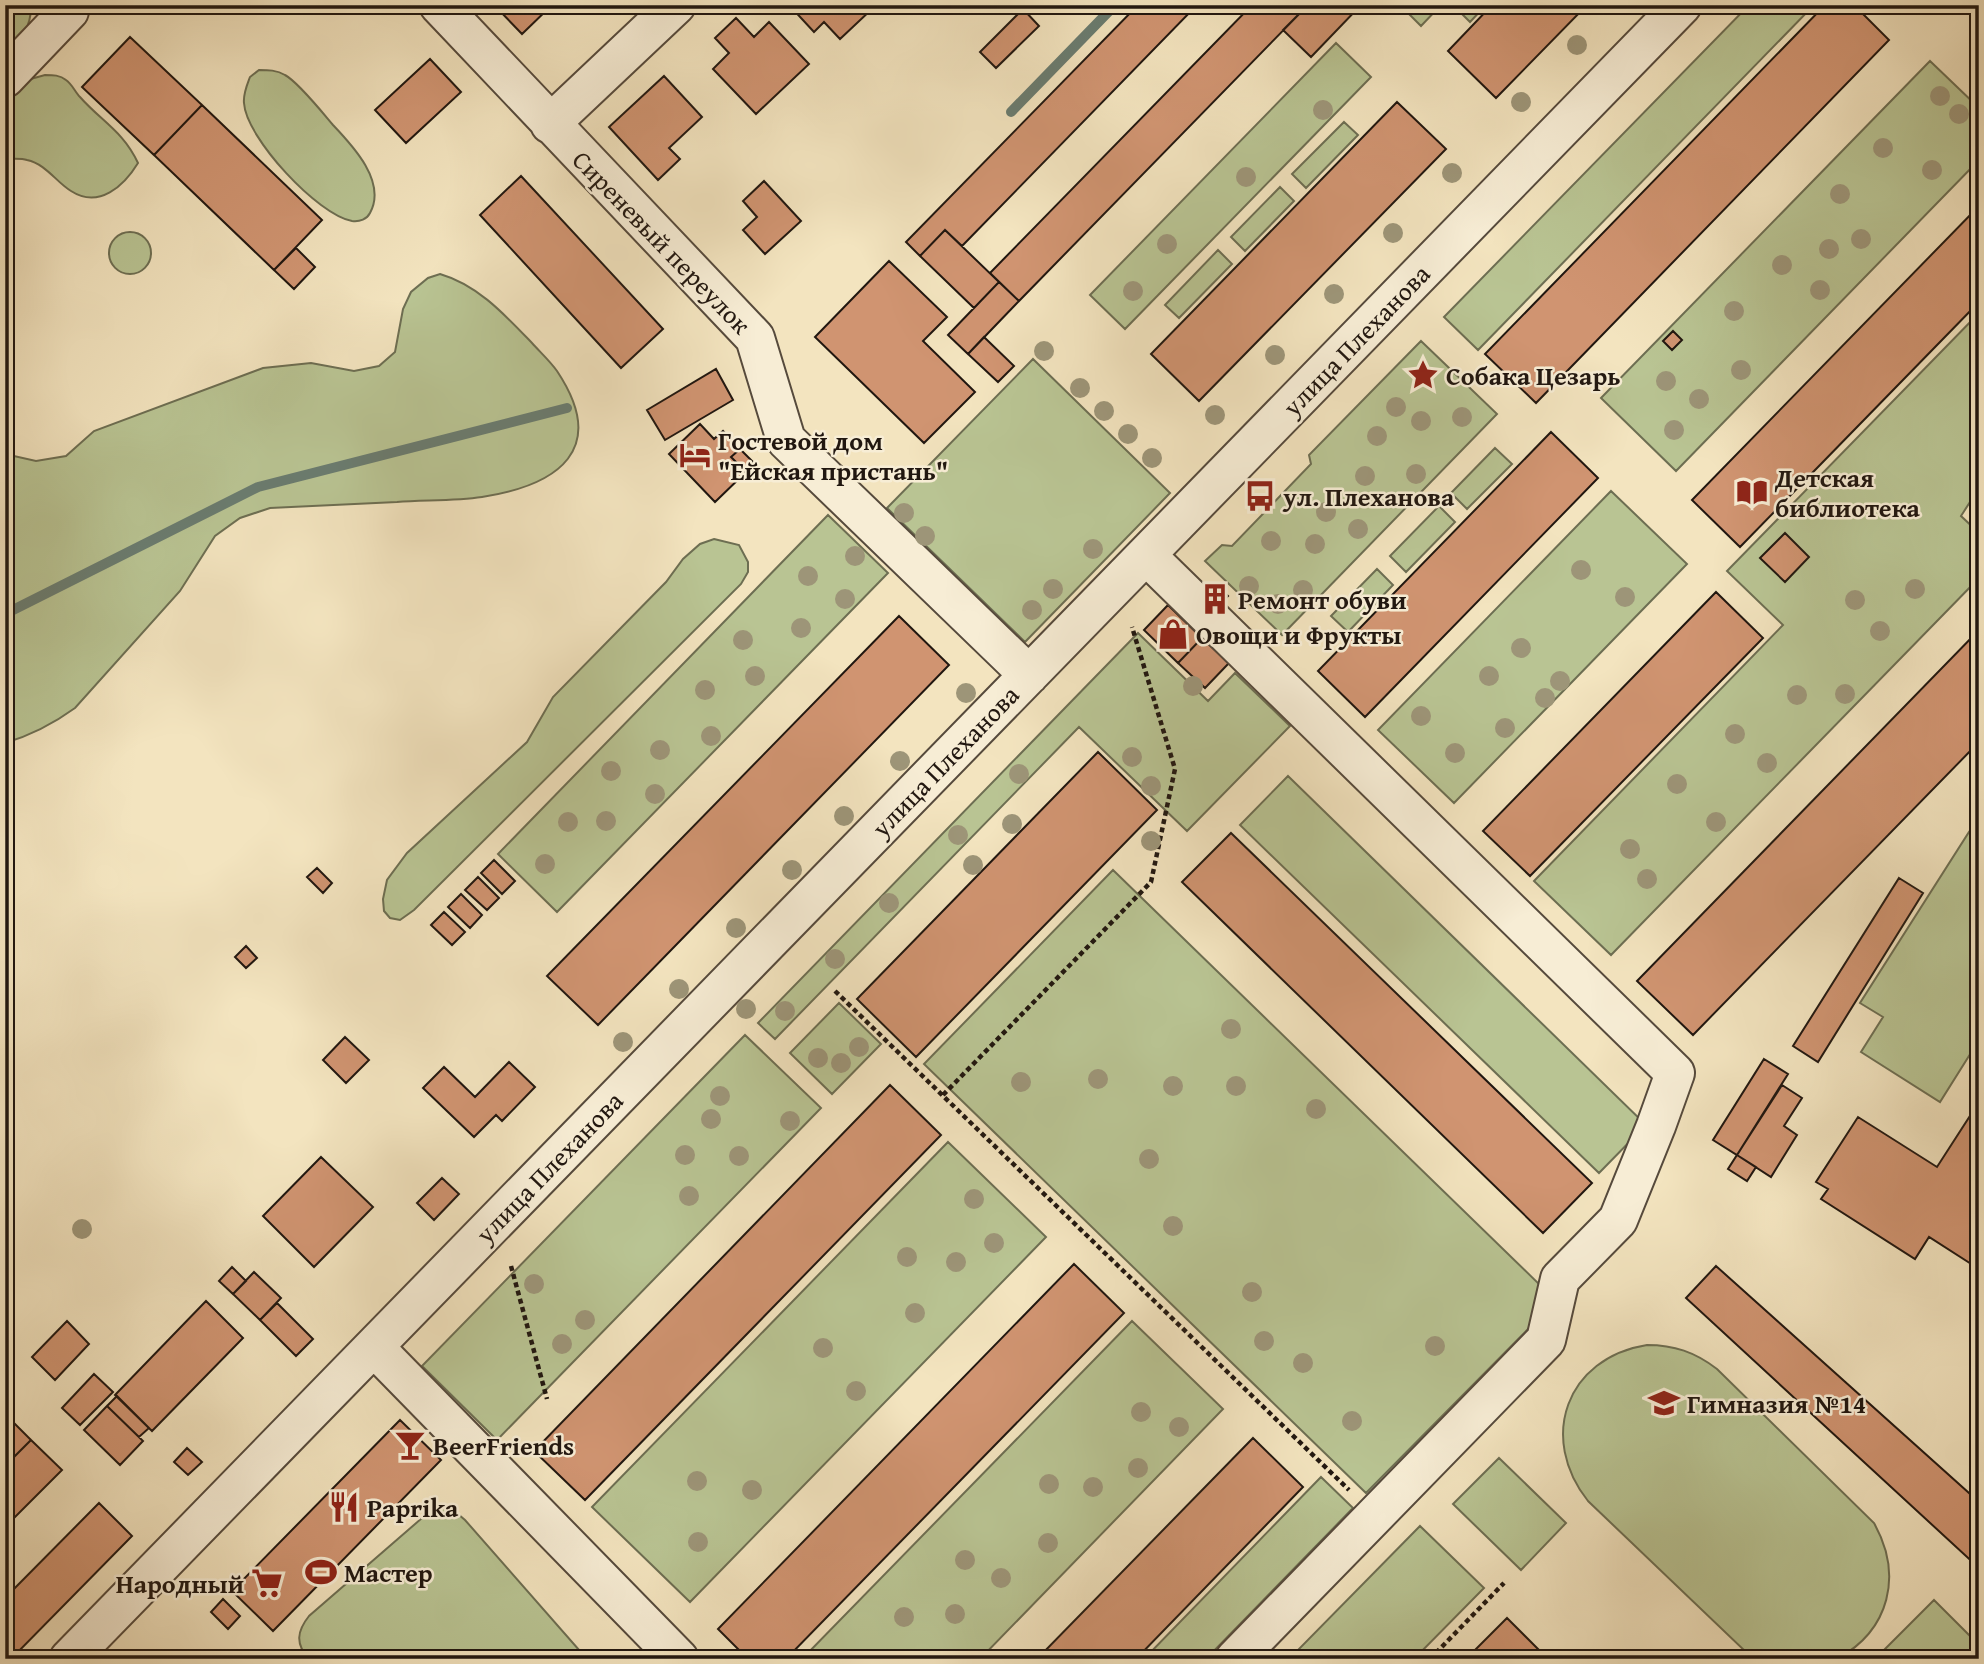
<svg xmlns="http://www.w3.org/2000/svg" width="1984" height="1664" font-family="'Gentium Book Plus',serif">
  <rect width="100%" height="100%" fill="#f3e4bf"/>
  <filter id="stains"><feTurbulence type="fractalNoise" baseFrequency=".00286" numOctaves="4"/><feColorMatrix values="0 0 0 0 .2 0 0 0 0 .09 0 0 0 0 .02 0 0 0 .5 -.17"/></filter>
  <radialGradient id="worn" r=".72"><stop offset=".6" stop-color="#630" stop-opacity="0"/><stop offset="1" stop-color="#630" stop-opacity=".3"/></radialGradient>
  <path fill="#b9c493" stroke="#6d6e52" stroke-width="2" d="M5,5H31C32,26 20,43 5,57Z
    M1400,5H1441L1421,26Z
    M1457,5H1486L1470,22L1455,7Z
    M1749,5H1814L1478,350L1444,317Z
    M1336,43L1371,77L1125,329L1090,295Z
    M1930,61L1979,108V160L1676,471L1601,398Z
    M259,70C268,70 277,70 285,75C298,82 322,112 333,125C353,146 387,182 370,213C367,219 360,222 352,221C318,215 246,138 244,103C243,94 247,85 250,77Z
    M45,75C53,75 60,75 66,80C72,84 75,92 80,97C101,121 123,131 138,163C124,186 99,209 71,191C56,182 46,164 27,160C21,158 12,159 5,159V95L27,80Z
    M1344,122L1358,135L1306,188L1292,174Z
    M1280,187L1294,201L1245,251L1231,237Z
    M109 253a21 21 0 1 1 42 0a21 21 0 1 1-42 0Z
    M1218,250L1232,264L1179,318L1165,305Z
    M440,274C478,285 505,315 532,343C540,352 550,361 557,371C609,449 559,485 482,497C455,501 425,500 397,502C355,504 312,506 270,508L240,518L215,536L180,591L75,708C53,724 32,735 5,743V454L36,461L66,456L94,431L263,368L311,363L354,371L379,366L395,352L403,309L411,292L428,278Z
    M1979,313V488L1961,516L1979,533V578L1611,955L1534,881L1783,625L1727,571Z
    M1421,341L1497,414L1282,635L1205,561L1222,545L1232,546L1311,464L1309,455Z
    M1033,359L1170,493L1025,642L887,508Z
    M1495,448L1512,464L1467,509L1451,493Z
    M1611,491L1687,564L1454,803L1378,730Z
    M1439,506L1455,522L1406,572L1390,556Z
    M828,515L888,573L557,912L498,854Z
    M714,539L739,545L748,562V572L741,584L414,910L400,920L390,918L384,911L383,899L387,880L407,853L527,742L553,697L666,582L683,559L700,544Z
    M1377,569L1393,585L1348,632L1331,616Z
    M1138,633L1208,701L1235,673L1290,726L1187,831L1079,727L775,1039L758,1023Z
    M1288,776L1646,1125L1599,1173L1240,825Z
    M1969,832L1979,839V1040L1940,1102L1861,1052L1883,1017L1860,1003Z
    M1113,870L1540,1285L1531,1326L1366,1493L924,1064Z
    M839,1003L881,1044L832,1094L790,1053Z
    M745,1035L821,1108L497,1440L422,1366Z
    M948,1142L1046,1237L690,1602L592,1507Z
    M1132,1321L1223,1409L980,1659H802Z
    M1647,1345C1674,1345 1695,1352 1717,1369L1874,1523C1903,1575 1890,1630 1837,1659H1757L1747,1653L1588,1501C1538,1438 1566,1358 1647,1345Z
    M1499,1458L1566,1523L1521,1570L1453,1504Z
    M1321,1477L1353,1508L1206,1659H1144Z
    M439,1508L452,1509L465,1520L587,1659H309C295,1644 297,1631 309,1616L422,1518Z
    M1420,1526L1484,1588L1414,1659H1301L1294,1654Z
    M1934,1600L1979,1645V1659H1875Z"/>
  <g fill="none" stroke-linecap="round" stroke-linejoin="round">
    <path stroke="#6a7c70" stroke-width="10" d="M1011,112L1115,5
      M5,614L258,487L567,408"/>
  </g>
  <path fill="#d09471" stroke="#211710" stroke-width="2" d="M498,5H552L522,34L496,7Z
    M789,5H870L873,8L840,39L824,22L814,32Z
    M1138,5H1197L962,246L945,230L920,256L906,242Z
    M1252,5H1308L1019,301L990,273Z
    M1308,5H1361L1311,57L1283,30Z
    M1492,5H1587L1496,98L1448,51Z
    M1825,5H1854L1889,40L1536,403L1485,354Z
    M1023,9L1039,26L996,68L980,52Z
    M736,18L754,37L769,22L809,64L756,114L713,69L729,53L715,38Z
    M130,37L202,105L154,155L82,87Z
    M430,59L461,92L406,143L375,110Z
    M664,76L702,117L669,148L680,159L658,180L609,127Z
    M1397,102L1446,149L1199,401L1151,354Z
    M202,105L322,220L274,270L154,155Z
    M521,176L663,329L621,368L480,215Z
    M764,181L801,221L765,254L743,230L757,217L743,201Z
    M1979,206V302L1740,547L1692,500Z
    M945,230L999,282L974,308L920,256Z
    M296,248L315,267L294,289L274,270Z
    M889,261L947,317L923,341L975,392L924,443L815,337Z
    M999,282L1019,301L968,354L948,335Z
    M1673,331L1682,340L1672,350L1663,341Z
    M984,337L1014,366L998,382L968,354Z
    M716,369L733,400L665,440L647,410Z
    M700,424L714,439L723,431L740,449L731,457L746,472L715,502L669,454Z
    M1551,432L1598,478L1365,717L1318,671Z
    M740,449L755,464L746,472L731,457Z
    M1785,533L1809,557L1785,582L1760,558Z
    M1218,586L1228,596L1213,611L1203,602Z
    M1716,592L1763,638L1530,876L1483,831Z
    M1168,605L1202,638L1178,663L1144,630Z
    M899,616L949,665L598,1025L547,976Z
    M1979,630V742L1693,1035L1637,981Z
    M1202,638L1229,663L1205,688L1178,663Z
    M1098,752L1157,810L916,1057L857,999Z
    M1231,833L1592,1183L1543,1233L1182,882Z
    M494,860L515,881L502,894L481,873Z
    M317,868L332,883L323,893L307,877Z
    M478,877L499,898L487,910L465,890Z
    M1899,878L1923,893L1818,1062L1793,1046Z
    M461,894L482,915L470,928L448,907Z
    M444,912L465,932L452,945L431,925Z
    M246,946L257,958L246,968L235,957Z
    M345,1037L369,1060L346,1083L323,1060Z
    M1764,1059L1788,1074L1737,1155L1713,1140Z
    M509,1062L535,1087L502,1121L496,1115L474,1137L423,1088L444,1067L475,1097Z
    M890,1085L941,1135L585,1500L534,1451Z
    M1782,1085L1802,1098L1784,1126L1797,1135L1771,1177L1737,1155Z
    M1979,1102V1269L1929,1237L1915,1259L1821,1199L1828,1189L1816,1182L1858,1117L1937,1167Z
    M1737,1155L1756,1167L1747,1181L1728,1169Z
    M321,1157L373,1207L314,1267L263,1216Z
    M442,1178L459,1194L434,1220L417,1203Z
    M1074,1264L1124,1313L786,1659H748L718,1629Z
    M1716,1266L1979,1502V1568L1686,1298Z
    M232,1267L246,1281L233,1294L219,1281Z
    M254,1272L281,1298L260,1320L233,1294Z
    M206,1301L243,1338L152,1431L115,1395Z
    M277,1303L313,1339L296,1356L260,1320Z
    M67,1321L89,1344L55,1380L32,1357Z
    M94,1374L113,1392L80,1425L62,1408Z
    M117,1396L149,1428L139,1437L107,1406Z
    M107,1406L143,1441L120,1465L84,1430Z
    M5,1414L31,1440L5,1466Z
    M400,1420L441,1460L273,1631L232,1591Z
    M1253,1438L1303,1487L1136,1659H1037Z
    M31,1440L62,1470L5,1527V1466Z
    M187,1448L202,1462L188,1475L174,1462Z
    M99,1503L132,1536L11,1659H5V1598Z
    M223,1599L240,1616L228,1629L211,1612Z
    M1507,1618L1548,1659H1466Z
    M195,1652L203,1659H188Z"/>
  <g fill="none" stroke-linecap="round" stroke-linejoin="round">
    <defs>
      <path id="minor" d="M439,5L755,338L786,440L1029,675
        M5,78L69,11L65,5
        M550,124L676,5
        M1146,555L1675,1073L1656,1126L1618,1220L1560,1279L1546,1340L1235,1659
        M374,1347L679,1659
        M69,1659L1682,5"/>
    </defs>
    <use href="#minor" stroke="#564a3c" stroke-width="42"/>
    <path stroke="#211710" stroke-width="4.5" stroke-dasharray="5 3.5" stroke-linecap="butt" d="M835,991L1349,1490
      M943,1095L1151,882L1175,769L1132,627
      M511,1266L547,1399
      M1430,1659L1504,1583"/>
    <use href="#minor" stroke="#f7edd5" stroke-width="38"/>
  </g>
  <g fill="#9d9578">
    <circle cx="1577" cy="45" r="10"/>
    <circle cx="1940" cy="96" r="10"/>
    <circle cx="1521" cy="102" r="10"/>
    <circle cx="1323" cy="110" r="10"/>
    <circle cx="1959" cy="114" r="10"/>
    <circle cx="1883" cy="148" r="10"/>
    <circle cx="1932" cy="170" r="10"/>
    <circle cx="1452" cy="173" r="10"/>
    <circle cx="1246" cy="177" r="10"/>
    <circle cx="1840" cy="194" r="10"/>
    <circle cx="1393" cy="233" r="10"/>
    <circle cx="1861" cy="239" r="10"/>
    <circle cx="1167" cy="244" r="10"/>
    <circle cx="1829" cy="249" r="10"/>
    <circle cx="1782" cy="265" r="10"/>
    <circle cx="1820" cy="290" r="10"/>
    <circle cx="1133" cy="291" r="10"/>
    <circle cx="1334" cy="294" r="10"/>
    <circle cx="1734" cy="311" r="10"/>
    <circle cx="1044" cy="351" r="10"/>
    <circle cx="1275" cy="355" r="10"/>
    <circle cx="1741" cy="370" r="10"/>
    <circle cx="1666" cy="381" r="10"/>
    <circle cx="1080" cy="388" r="10"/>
    <circle cx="1699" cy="399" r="10"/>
    <circle cx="1396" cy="407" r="10"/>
    <circle cx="1104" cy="411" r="10"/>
    <circle cx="1215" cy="415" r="10"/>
    <circle cx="1462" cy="417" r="10"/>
    <circle cx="1421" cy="421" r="10"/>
    <circle cx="1674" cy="430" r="10"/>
    <circle cx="1128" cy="434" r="10"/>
    <circle cx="1377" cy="436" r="10"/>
    <circle cx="1152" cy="458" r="10"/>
    <circle cx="1416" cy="474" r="10"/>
    <circle cx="1365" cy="476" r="10"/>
    <circle cx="1326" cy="512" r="10"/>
    <circle cx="904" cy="513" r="10"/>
    <circle cx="1358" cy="529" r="10"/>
    <circle cx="925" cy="536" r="10"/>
    <circle cx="1271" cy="541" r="10"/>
    <circle cx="1315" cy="544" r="10"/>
    <circle cx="1093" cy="549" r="10"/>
    <circle cx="855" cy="556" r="10"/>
    <circle cx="1581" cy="570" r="10"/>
    <circle cx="808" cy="576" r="10"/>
    <circle cx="1249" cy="586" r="10"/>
    <circle cx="1053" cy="589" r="10"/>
    <circle cx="1915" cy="589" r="10"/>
    <circle cx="1303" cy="590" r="10"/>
    <circle cx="1625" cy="597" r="10"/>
    <circle cx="845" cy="599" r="10"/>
    <circle cx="1855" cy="600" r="10"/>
    <circle cx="1278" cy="604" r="10"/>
    <circle cx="1032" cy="610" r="10"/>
    <circle cx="801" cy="628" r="10"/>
    <circle cx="1880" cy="631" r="10"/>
    <circle cx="743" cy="640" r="10"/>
    <circle cx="1521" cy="648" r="10"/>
    <circle cx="755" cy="676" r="10"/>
    <circle cx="1489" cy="676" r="10"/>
    <circle cx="1560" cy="681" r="10"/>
    <circle cx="1193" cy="686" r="10"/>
    <circle cx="705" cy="690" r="10"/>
    <circle cx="966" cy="693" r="10"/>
    <circle cx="1845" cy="694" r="10"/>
    <circle cx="1797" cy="695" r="10"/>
    <circle cx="1545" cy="698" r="10"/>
    <circle cx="1421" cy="716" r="10"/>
    <circle cx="1505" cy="728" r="10"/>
    <circle cx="1735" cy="734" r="10"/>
    <circle cx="711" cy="736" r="10"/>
    <circle cx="660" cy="750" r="10"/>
    <circle cx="1455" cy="753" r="10"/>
    <circle cx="1132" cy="757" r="10"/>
    <circle cx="900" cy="761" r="10"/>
    <circle cx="1767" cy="763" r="10"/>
    <circle cx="611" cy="771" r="10"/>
    <circle cx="1019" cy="774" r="10"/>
    <circle cx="1677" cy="784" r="10"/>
    <circle cx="1151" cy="786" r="10"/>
    <circle cx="655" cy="794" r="10"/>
    <circle cx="844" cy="816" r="10"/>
    <circle cx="606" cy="821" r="10"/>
    <circle cx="568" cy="822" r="10"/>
    <circle cx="1716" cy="822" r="10"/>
    <circle cx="1012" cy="824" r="10"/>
    <circle cx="958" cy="835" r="10"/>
    <circle cx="1151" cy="841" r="10"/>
    <circle cx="1630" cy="849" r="10"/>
    <circle cx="545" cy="864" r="10"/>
    <circle cx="973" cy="865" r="10"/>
    <circle cx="792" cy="870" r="10"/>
    <circle cx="1647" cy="879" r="10"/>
    <circle cx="889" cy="903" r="10"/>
    <circle cx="736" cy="928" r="10"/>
    <circle cx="835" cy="959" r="10"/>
    <circle cx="679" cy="989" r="10"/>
    <circle cx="746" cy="1009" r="10"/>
    <circle cx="785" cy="1011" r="10"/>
    <circle cx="1231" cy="1029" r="10"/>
    <circle cx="623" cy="1042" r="10"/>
    <circle cx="859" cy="1047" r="10"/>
    <circle cx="818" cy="1058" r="10"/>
    <circle cx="841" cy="1063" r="10"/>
    <circle cx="1098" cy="1079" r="10"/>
    <circle cx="1021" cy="1082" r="10"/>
    <circle cx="1173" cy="1086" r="10"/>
    <circle cx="1236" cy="1086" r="10"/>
    <circle cx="720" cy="1096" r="10"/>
    <circle cx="1316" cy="1109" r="10"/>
    <circle cx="711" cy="1119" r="10"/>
    <circle cx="790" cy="1121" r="10"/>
    <circle cx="685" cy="1155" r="10"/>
    <circle cx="739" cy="1156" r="10"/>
    <circle cx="1149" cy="1159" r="10"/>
    <circle cx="689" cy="1196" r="10"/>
    <circle cx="974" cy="1199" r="10"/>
    <circle cx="1173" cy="1226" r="10"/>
    <circle cx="82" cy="1229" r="10"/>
    <circle cx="994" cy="1243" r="10"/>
    <circle cx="907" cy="1257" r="10"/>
    <circle cx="956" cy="1262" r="10"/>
    <circle cx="534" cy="1284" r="10"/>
    <circle cx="1252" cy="1292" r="10"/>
    <circle cx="915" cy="1313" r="10"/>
    <circle cx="585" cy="1320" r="10"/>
    <circle cx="1264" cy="1341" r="10"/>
    <circle cx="562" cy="1344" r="10"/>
    <circle cx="1435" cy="1346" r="10"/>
    <circle cx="823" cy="1348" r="10"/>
    <circle cx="1303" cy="1363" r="10"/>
    <circle cx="856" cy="1391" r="10"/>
    <circle cx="1141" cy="1412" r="10"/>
    <circle cx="1352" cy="1421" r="10"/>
    <circle cx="1179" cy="1427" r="10"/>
    <circle cx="1138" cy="1468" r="10"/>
    <circle cx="697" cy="1481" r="10"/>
    <circle cx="1049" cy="1484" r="10"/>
    <circle cx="1093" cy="1487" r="10"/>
    <circle cx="752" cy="1490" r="10"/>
    <circle cx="698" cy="1542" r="10"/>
    <circle cx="1048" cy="1543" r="10"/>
    <circle cx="965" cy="1560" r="10"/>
    <circle cx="1001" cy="1578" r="10"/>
    <circle cx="955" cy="1614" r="10"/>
    <circle cx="904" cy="1617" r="10"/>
  </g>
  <defs>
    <symbol id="sight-bare" viewBox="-9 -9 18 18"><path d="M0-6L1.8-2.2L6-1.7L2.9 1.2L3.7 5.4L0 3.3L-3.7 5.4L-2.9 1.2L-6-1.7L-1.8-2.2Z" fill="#8f2418" stroke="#f7edd5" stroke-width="2.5" paint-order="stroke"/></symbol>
    <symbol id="hotel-bare" viewBox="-9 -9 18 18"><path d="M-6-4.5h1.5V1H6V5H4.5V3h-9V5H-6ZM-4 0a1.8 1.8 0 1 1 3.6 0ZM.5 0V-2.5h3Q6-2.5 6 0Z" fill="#8f2418" stroke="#f7edd5" stroke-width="2.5" paint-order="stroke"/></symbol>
    <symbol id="library-bare" viewBox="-9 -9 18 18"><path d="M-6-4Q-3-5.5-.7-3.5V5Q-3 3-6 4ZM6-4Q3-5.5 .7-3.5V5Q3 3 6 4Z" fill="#8f2418" stroke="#f7edd5" stroke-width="2.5" paint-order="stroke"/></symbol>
    <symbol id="bus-bare" viewBox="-9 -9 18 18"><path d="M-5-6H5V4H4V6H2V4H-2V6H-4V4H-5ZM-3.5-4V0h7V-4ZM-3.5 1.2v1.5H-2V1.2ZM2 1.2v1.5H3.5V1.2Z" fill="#8f2418" stroke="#f7edd5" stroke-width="2.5" paint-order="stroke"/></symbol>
    <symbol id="building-bare" viewBox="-9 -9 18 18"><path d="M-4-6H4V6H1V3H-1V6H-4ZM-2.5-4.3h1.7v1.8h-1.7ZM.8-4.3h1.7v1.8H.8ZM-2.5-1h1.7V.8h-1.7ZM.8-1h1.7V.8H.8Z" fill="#8f2418" stroke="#f7edd5" stroke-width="2.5" paint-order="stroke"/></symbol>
    <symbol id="shop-bare" viewBox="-9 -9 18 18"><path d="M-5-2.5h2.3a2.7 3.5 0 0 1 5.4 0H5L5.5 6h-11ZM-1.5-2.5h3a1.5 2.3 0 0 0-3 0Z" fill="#8f2418" stroke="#f7edd5" stroke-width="2.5" paint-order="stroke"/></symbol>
    <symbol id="school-bare" viewBox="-9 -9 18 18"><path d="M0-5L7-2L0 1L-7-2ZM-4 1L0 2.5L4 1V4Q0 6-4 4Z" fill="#8f2418" stroke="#f7edd5" stroke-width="2.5" paint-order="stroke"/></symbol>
    <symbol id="bar-bare" viewBox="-9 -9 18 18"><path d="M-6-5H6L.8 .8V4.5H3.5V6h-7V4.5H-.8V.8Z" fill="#8f2418" stroke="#f7edd5" stroke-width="2.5" paint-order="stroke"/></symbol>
    <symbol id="restaurant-bare" viewBox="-9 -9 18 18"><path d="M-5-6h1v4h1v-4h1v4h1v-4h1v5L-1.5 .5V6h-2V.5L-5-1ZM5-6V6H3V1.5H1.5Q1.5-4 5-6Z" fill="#8f2418" stroke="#f7edd5" stroke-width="2.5" paint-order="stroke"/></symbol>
    <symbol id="stadium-bare" viewBox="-9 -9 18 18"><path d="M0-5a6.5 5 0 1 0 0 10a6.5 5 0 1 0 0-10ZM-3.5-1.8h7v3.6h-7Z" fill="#8f2418" stroke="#f7edd5" stroke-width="2.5" paint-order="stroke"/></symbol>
    <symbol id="supermarket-bare" viewBox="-9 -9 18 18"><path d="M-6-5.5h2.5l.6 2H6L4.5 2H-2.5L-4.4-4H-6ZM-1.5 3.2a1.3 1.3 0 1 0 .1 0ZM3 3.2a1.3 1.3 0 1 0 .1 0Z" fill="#8f2418" stroke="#f7edd5" stroke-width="2.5" paint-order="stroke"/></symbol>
  </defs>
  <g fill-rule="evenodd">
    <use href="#sight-bare" x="1401" y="353" width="44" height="44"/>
    <use href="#hotel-bare" x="673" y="433" width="44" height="44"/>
    <use href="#library-bare" x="1730" y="470" width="44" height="44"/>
    <use href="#bus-bare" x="1238" y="474" width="44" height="44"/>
    <use href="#building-bare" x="1193" y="577" width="44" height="44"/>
    <use href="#shop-bare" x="1151" y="612" width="44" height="44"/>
    <use href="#school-bare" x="1642" y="1381" width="44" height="44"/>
    <use href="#bar-bare" x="388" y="1423" width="44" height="44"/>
    <use href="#restaurant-bare" x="322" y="1485" width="44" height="44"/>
    <use href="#stadium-bare" x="299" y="1550" width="44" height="44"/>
    <use href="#supermarket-bare" x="245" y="1561" width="44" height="44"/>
  </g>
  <g text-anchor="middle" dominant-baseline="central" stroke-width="5" stroke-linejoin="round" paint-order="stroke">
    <g font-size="26" fill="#211710" stroke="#f7edd5">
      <text transform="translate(662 242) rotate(46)">Сиреневый переулок</text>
      <text transform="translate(1356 340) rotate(-46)">улица Плеханова</text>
      <text transform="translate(945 761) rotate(-46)">улица Плеханова</text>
      <text transform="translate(549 1167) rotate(-46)">улица Плеханова</text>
    </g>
    <g font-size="26" font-weight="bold" fill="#211710" stroke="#f7edd5" text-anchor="start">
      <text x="1446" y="375">Собака Цезарь</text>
      <text x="718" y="440">Гостевой дом<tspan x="718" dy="30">"Ейская пристань"</tspan></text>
      <text x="1775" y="477">Детская<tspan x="1775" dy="30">библиотека</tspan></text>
      <text x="1283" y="496">ул. Плеханова</text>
      <text x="1238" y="599">Ремонт обуви</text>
      <text x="1196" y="634">Овощи и Фрукты</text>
      <text x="1687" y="1403">Гимназия №14</text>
      <text x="433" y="1445">BeerFriends</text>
      <text x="367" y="1507">Paprika</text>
      <text x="344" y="1572">Мастер</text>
      <text x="244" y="1583" text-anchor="end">Народный</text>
    </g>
  </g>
  <rect width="1984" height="1664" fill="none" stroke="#f3e4bf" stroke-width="28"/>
  <rect x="7" y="7" width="1970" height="1650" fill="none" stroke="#211710" stroke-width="3.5"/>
  <rect x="14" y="14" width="1956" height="1636" fill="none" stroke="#211710" stroke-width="2"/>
  <rect width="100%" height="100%" filter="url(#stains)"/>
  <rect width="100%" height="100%" fill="url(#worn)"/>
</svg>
